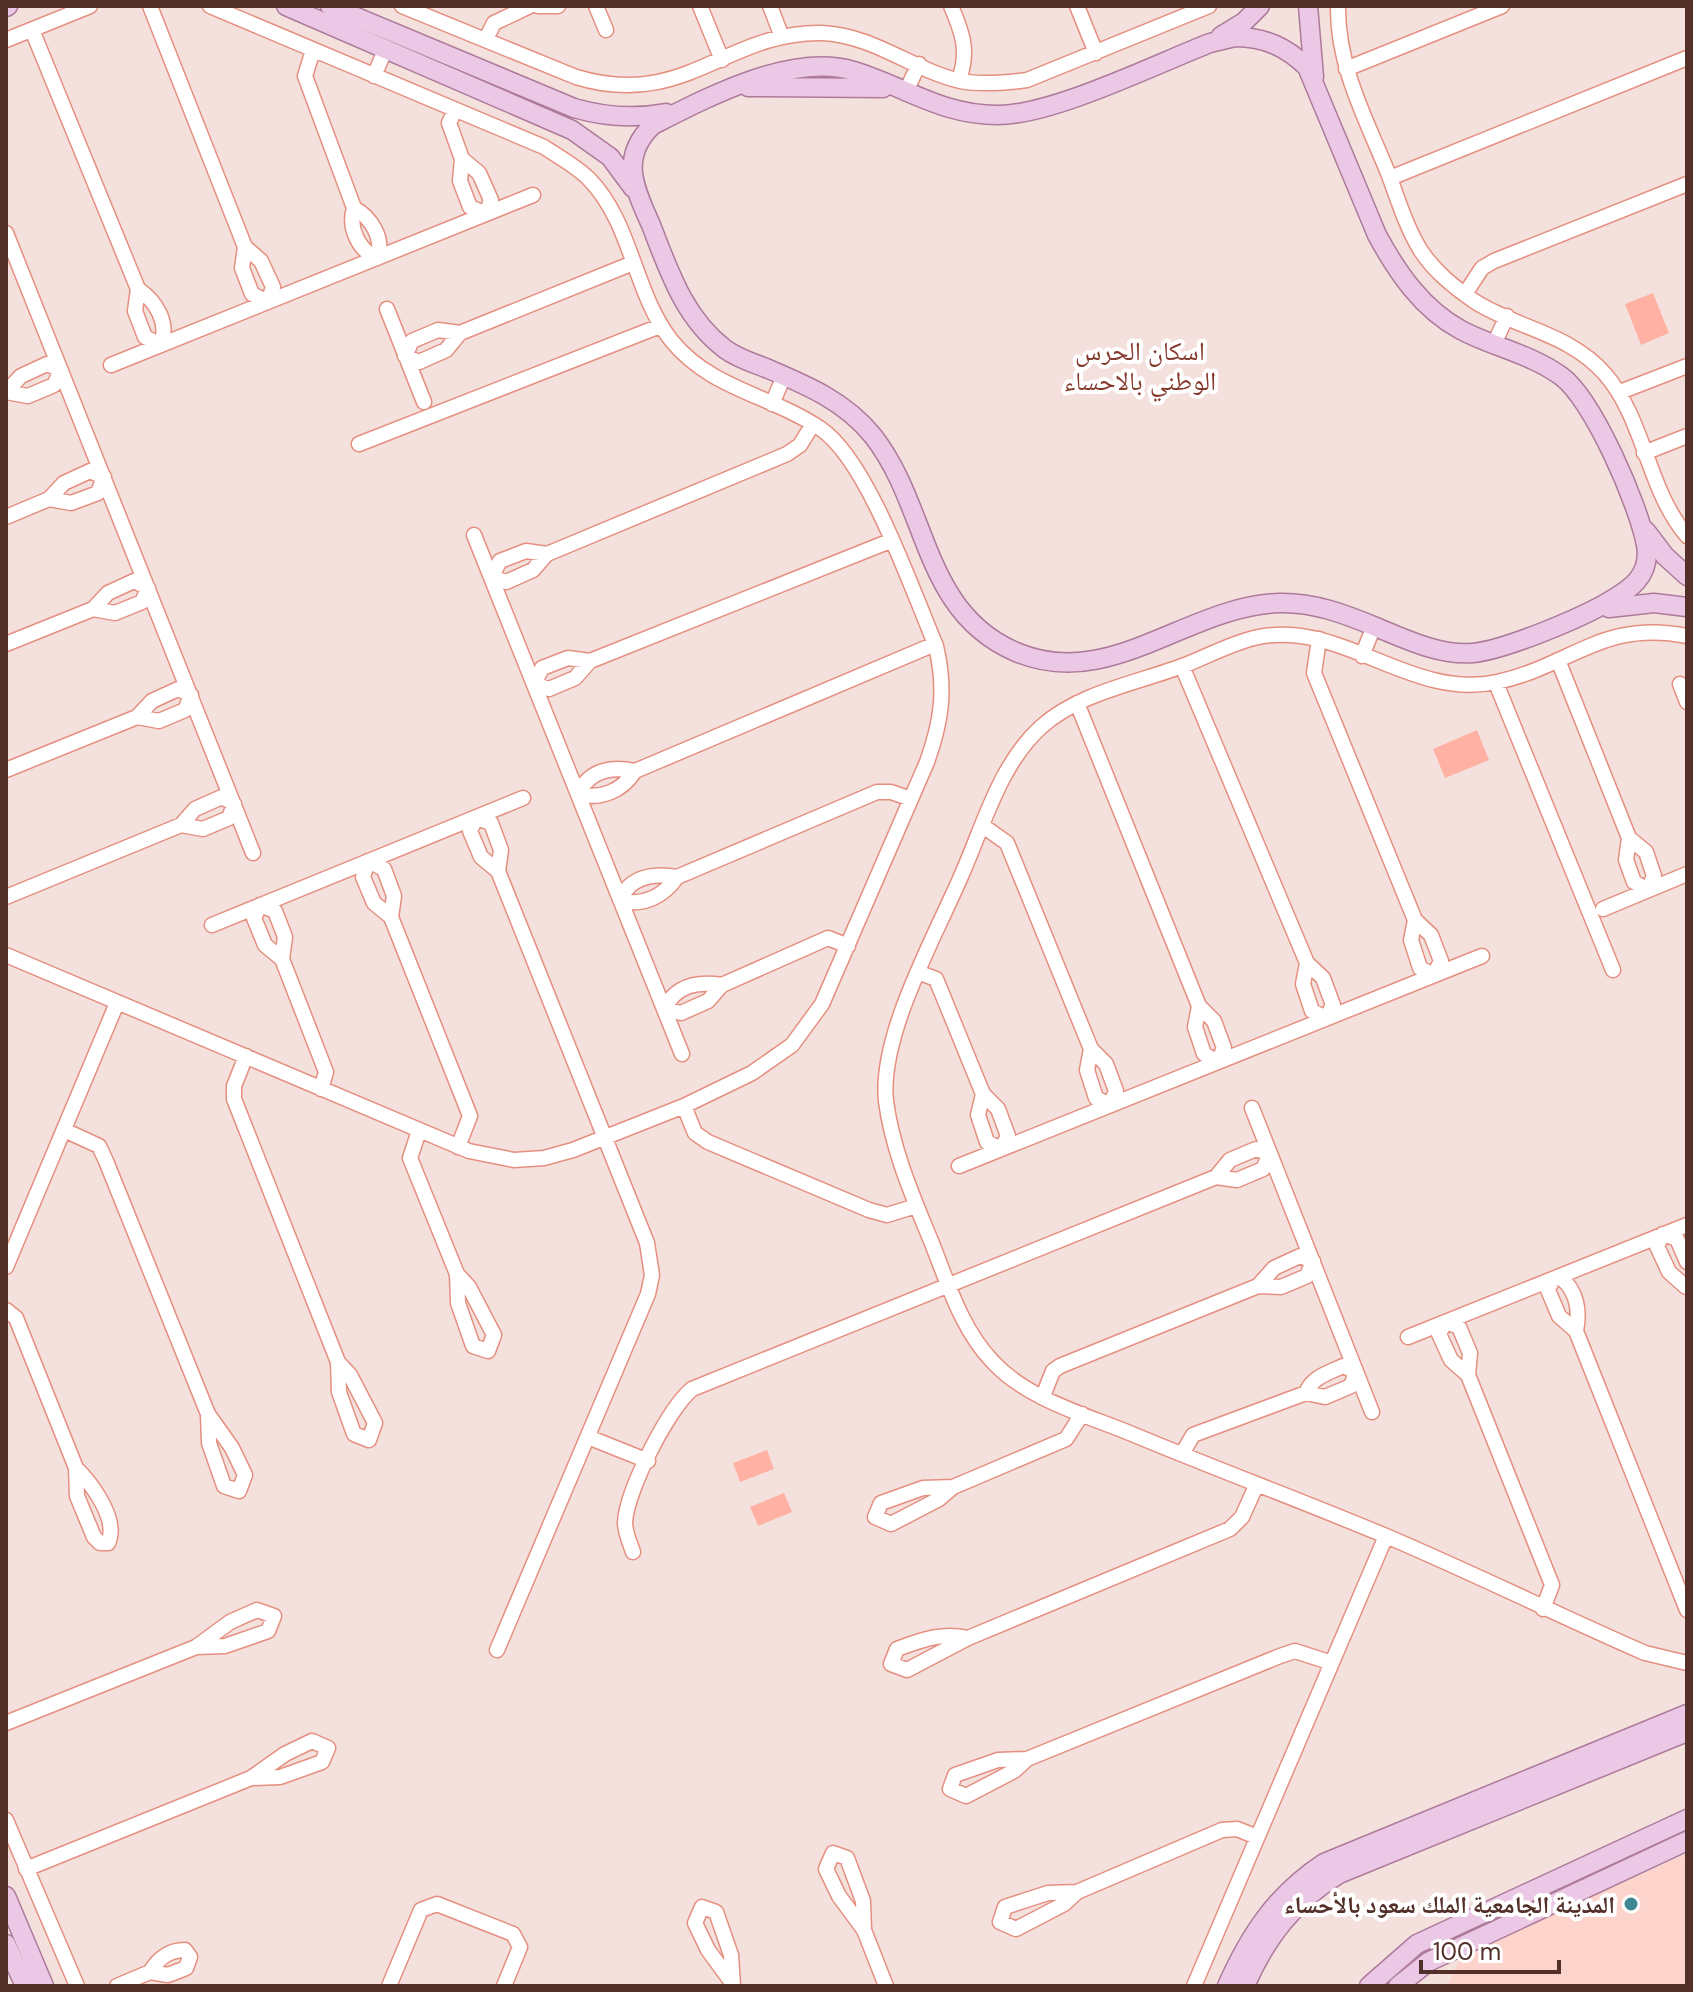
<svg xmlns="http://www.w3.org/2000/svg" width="1693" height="1992" font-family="'DM Sans','Noto Naskh Arabic',sans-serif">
  <rect width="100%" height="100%" fill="#f4e1dd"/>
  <path fill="#fdd4cc" d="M1687,1854V1986H1447L1462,1954Z"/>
  <path fill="#ffb2a3" d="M1653,293L1669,333L1641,345L1625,304Z
    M1477,730L1489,760L1445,778L1433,749Z
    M767,1450L774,1469L740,1482L733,1463Z
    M784,1493L792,1512L758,1526L750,1507Z"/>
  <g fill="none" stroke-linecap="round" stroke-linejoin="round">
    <defs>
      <path id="minor" d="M150,6L245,247L242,268L252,294L268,302L273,287L261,261L245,247
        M402,6L576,77C684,110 727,31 822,33C873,35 913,70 960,81C982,85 1005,83 1027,80L1209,6
        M538,6H558
        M596,6L606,30
        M700,6L722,60
        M770,6L782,37
        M951,6C963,34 969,51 959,80
        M1077,6L1096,53
        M1338,6C1337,66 1366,119 1388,173C1398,199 1406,227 1421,251C1435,272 1454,287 1474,301C1518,329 1569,333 1605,374C1645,420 1647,489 1687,536
        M32,30L138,289L135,311L145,337L161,345C169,323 157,302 138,289
        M486,39L494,23L530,6
        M6,40L90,6
        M313,50L305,76L354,208C348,227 358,250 377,258C385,238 370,217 354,208
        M1346,69L1502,6
        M374,76L386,48
        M905,93L919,64
        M455,110L449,123L462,159L460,181L470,207L486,214L491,200L479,173L462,159
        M1390,178L1687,58
        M6,233L253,853
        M1465,294L1482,268L1494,261L1687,184
        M387,309L424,402
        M460,333L446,350L419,362L405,356L412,341L438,330L460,333L633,263
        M1494,344L1507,316
        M47,364L61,370L54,385L28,396L6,392L21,376Z
        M111,365L533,195
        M1620,392L1687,366
        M772,404L784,376
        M359,444L660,326
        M1644,453L1687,436
        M6,517L49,499L64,483L90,471L104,477L98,493L71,503L49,499
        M474,535L682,1054
        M547,554L533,570L506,582L491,577L500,561L526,551L547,554L787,454L800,445L813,424
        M1687,636C1603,619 1571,666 1497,682C1409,701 1340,617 1254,638C1230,644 1208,656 1185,665C1138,683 1080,692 1041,727C1000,764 984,824 962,874C936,935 879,1035 886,1101C892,1149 913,1197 931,1241C948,1283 961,1329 993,1362C1027,1399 1086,1415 1132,1434C1216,1469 1302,1501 1386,1536C1473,1573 1558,1615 1645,1653L1687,1663
        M1319,639L1314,673L1415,920L1431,935L1441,961L1434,975L1420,968L1411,940L1415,920
        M6,644L93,609L108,593L134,581L148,588L142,602L115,613L93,609
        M1362,656L1374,626
        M1558,660L1629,838L1626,860L1634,882L1648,890L1654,876L1646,852L1629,838
        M590,661L575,678L549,689L534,684L542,668L568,658L590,661L890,541
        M1182,666L1307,963L1323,978L1333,1005L1326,1018L1312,1011L1303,984L1307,963
        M1496,683L1613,970
        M1680,684L1687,702
        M1077,703L1199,1006L1214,1021L1224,1048L1218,1062L1204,1054L1195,1027L1199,1006
        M6,770L137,717L152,701L178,689L191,695L185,710L159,721L137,717
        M635,771C611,766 589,770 578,794C601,800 622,791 635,771L935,644
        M983,826L1007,843L1091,1049L1106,1064L1116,1091L1110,1105L1096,1098L1087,1070L1091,1049
        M677,877C664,896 643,907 620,900C630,876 654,873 677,877L877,792H891L911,799
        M6,897L181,825L195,809L222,797L234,804L229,818L203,829L181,825
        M1603,909L1687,874
        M391,917L374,903L363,877L368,861L384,869L394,896L391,917L470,1116L458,1147
        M212,925L523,798
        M6,955L469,1151L514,1160L544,1158L573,1150L684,1106L752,1073L792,1045L822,1004L927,762C942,720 946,689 936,646C912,590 868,461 821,429C771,395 710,389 671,340C634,293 632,223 589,179C576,166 559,157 544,147L210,6
        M282,959L265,945L254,918L260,905L275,911L285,937L282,959L326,1072L321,1089
        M920,973L936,979L983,1094L998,1109L1008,1136L1001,1149L987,1142L978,1115L983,1094
        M722,985C697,981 676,985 664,1009L681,1013L708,1001L722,985L828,938L848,946
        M246,1056L234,1086V1099L338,1362L339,1392L354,1434L369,1440L375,1423L350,1375L338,1362
        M684,1106L695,1133L708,1142L869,1210L887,1215L916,1206
        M1252,1108L1372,1412
        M64,1130L99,1146L106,1161L208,1414L209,1443L224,1486L239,1491L245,1475L232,1448L208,1414
        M419,1131L410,1158L457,1274L458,1303L473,1346L488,1351L494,1335L469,1287L457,1274
        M959,1166L1482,956
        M6,1267L117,1003
        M1686,1287L1669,1272L1657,1246L1663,1234L1677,1239L1687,1262
        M6,1310L16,1318L76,1468L77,1496L94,1537L100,1543H108C119,1520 92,1484 76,1468
        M1576,1331L1559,1316L1548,1290L1553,1279L1561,1278C1577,1291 1580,1311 1576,1331L1687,1610
        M1408,1337L1687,1225
        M1468,1375L1451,1360L1439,1334L1445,1322L1459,1327L1470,1353L1468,1375L1552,1585L1543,1609
        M1043,1396L1053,1371L1060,1366L1258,1286L1281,1287L1307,1276L1313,1261L1300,1256L1274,1268L1258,1286
        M588,1437L648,1461
        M1182,1454L1193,1435L1306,1393L1325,1397L1351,1386L1356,1372L1343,1366C1328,1373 1312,1377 1306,1393
        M953,1487L939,1499L891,1524L875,1517L881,1503L923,1488L953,1487L1066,1439L1082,1414
        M633,1552C630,1543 625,1533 625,1522C627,1490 668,1409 692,1389L1216,1177L1237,1180L1263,1169L1270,1154L1256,1149L1230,1160L1216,1177
        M968,1638C941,1632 922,1640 897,1649L891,1664L907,1670L968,1638L1230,1529L1242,1517L1256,1486
        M497,1650L648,1294L652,1275L647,1243L498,871L501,850L491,823L476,818L470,831L481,857L498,871
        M6,1723L196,1647L225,1646L268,1631L274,1616L257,1610L230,1622L196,1647
        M1027,1759L1014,1771L966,1796L950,1789L955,1775L998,1760L1027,1759L1280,1656L1295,1651L1332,1663
        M6,1820L77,1986
        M26,1869L251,1778L280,1777L322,1762L328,1748L312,1741L285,1754L251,1778
        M1077,1892L1048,1893L1005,1907L1000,1922L1016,1929L1064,1904L1077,1892L1222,1830L1237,1829L1257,1837
        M864,1930L839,1896L826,1869L833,1853L847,1858L863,1901L864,1930L886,1986
        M733,1984L708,1950L695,1923L702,1907L716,1912L731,1955L733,1986
        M117,1986L150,1972L168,1975L186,1968L190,1957L185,1950C168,1950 158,1959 150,1972
        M389,1986L421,1910L437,1904L513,1934L520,1947L504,1986
        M1194,1986L1386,1536"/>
      <path id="major" d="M286,6L572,130L610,157L633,188
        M330,6L574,108C605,117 634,119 666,113
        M1308,6L1314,77
        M6,7L8,6
        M1221,36L1244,22L1260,6
        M1235,37C1265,37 1286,47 1307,67L1377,235C1397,272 1422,309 1461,330C1493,347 1531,354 1561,376C1593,399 1639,506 1646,545C1652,579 1625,592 1601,606C1573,621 1504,650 1473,653C1440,656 1405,639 1376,627C1345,614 1313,602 1279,603C1187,606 1109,692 1016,652C922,612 929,507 873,436C845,401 806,385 766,368C753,363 737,358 725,349C684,318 669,271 651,225C644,209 635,191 633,173C631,153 639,138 653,125C708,97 792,52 854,71C906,87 941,115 998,115C1053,115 1156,64 1210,43Z
        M748,87L883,88
        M1646,531L1665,556L1687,576
        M1609,608L1654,603L1687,607
        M6,1896L44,1986
        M6,1944L25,1986
        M1227,1986C1250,1934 1276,1895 1324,1863L1687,1714
        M1245,1986C1266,1938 1293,1902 1339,1874L1687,1732
        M1369,1986L1417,1944L1687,1819
        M1398,1986L1428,1962L1687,1841"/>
    </defs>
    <use href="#minor" stroke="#e58f80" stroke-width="17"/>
    <use href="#major" stroke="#ad7a99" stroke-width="21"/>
    <use href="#minor" stroke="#fff" stroke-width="14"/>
    <use href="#major" stroke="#ebc8e6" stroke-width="18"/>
  </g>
  <circle fill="#418693" stroke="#fff" stroke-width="3" cx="1631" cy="1904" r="8"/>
  <g text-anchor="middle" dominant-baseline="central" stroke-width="8" stroke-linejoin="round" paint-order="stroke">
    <g font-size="24" font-weight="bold" fill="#532f29" stroke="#fff" text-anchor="end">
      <text x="1615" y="1904">المدينة الجامعية الملك سعود بالأحساء</text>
    </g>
    <g font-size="26" fill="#85392d" stroke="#fff">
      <text x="1140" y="351">اسكان الحرس<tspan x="1140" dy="30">الوطني بالاحساء</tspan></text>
    </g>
  </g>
  <rect width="1693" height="1992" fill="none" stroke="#532f29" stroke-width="16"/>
  <path d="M1421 1960v12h138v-12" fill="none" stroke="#532f29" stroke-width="4"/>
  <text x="1433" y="1960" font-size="24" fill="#532f29" stroke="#ffffff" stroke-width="6" paint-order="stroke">100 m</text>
</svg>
